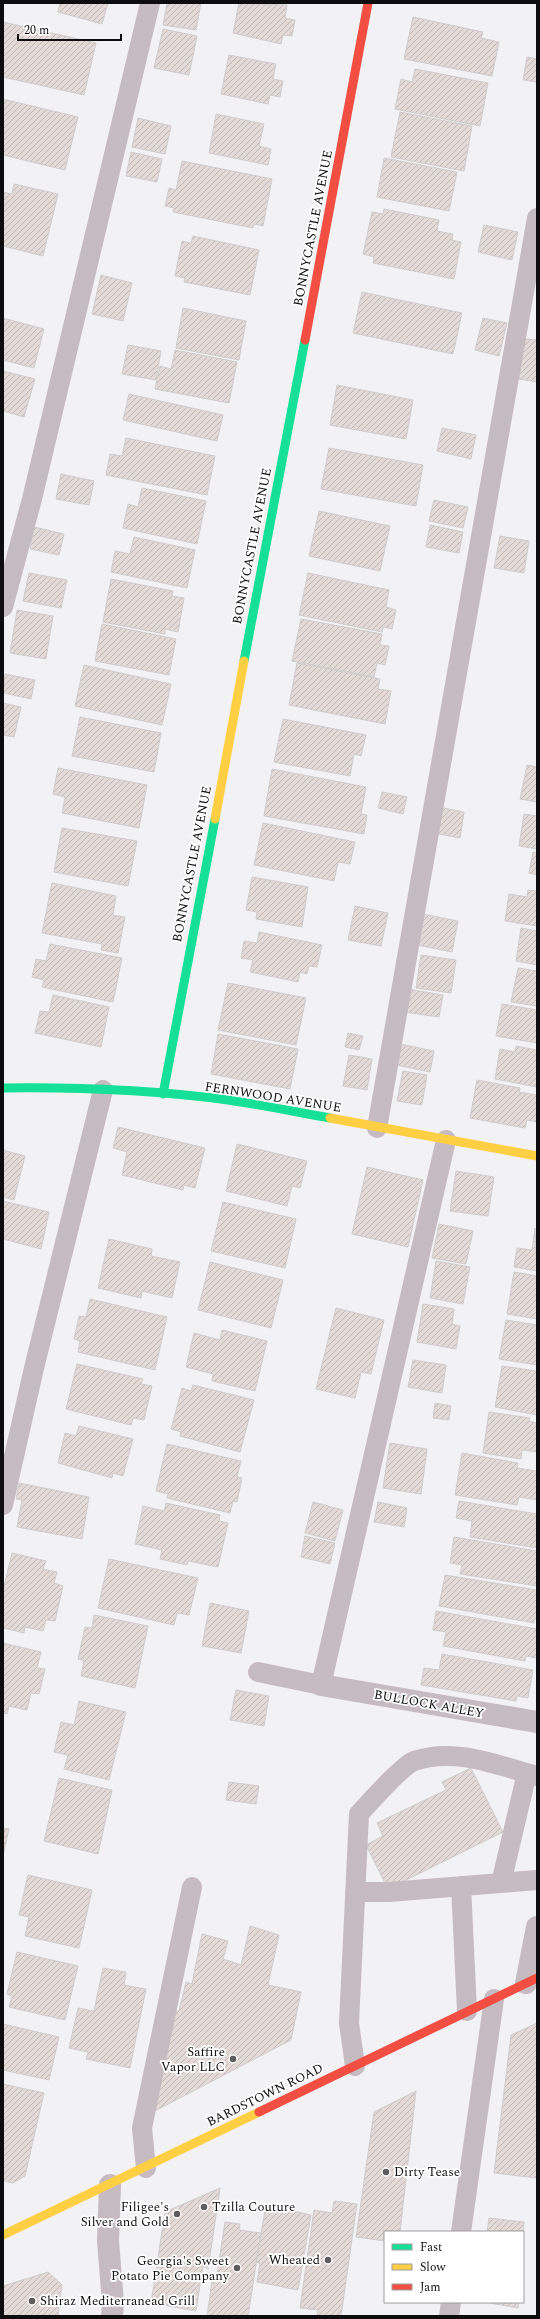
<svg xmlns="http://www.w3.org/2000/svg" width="540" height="2319" font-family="Spectral,serif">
  <defs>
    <pattern id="building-hatch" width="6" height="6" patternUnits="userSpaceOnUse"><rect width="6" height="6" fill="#e3d9d7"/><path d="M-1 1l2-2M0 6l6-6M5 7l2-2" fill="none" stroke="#c2b9b7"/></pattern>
  </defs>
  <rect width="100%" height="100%" fill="#f2f1f4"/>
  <path fill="url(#building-hatch)" stroke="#cecdce" d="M60,3H108L102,24L58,12Z
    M167,3H201L196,30L163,25Z
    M239,3L287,5L285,18L295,20L292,36L283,35L281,44L233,33Z
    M413,17L483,32L481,38L499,42L492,76L404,59Z
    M3,22L96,43L84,95L3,77Z
    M163,29L197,36L189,75L154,68Z
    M229,55L276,64L273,79L283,81L280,97L270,95L268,104L221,94Z
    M527,57L537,59V82L523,80Z
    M415,69L488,83L480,126L395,109L401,79L412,82Z
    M3,99L78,117L65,170L3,155Z
    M400,112L472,126L464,171L391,157Z
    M216,114L264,124L259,146L271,149L268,165L209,153Z
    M138,118L171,126L165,154L132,147Z
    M131,152L162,159L157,182L126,176Z
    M384,158L457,172L449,211L377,197Z
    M182,161L272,179L263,226L254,224L253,228L173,212L174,208L165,206L169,188L176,190Z
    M14,184L58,194L43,256L3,246V192L12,194Z
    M384,209L439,220L437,231L453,234L452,240L461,242L454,279L373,263L374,257L363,254L372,212L383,214Z
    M484,225L518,232L512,260L478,252Z
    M193,236L259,250L250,295L184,282L185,278L175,276L182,241L191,243Z
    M101,275L132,283L123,321L92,314Z
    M362,292L462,313L453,354L353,333Z
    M183,308L246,321L239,360L176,348Z
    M3,318L44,329L34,368L3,360Z
    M483,318L507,323L499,356L475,350Z
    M525,339L537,340V382L519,379Z
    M128,345L161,351L156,380L122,374Z
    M175,350L237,362L229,403L155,389L160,366L171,369Z
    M3,371L35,379L24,417L3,411Z
    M337,385L413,400L406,439L330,425Z
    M129,394L223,415L217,441L123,420Z
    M442,428L476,435L471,459L437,451Z
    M126,438L215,456L207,495L106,475L110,454L122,456Z
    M329,448L423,465L416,506L321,489Z
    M61,474L94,481L89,505L56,499Z
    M142,488L206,501L197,544L123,528L128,504L138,507Z
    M434,500L468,507L463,528L429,521Z
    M319,511L390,526L380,571L309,556Z
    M430,525L463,532L459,553L426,547Z
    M34,527L64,534L59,555L30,549Z
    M500,536L529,541L524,573L494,568Z
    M134,537L195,550L187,588L111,572L115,551L130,554Z
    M29,573L67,580L61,608L23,601Z
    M308,573L389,590L386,607L396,610L392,629L383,627L382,632L299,615Z
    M111,579L173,591L172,596L184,598L178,632L165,629V634L103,622Z
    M17,610L53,616L46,659L10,653Z
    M301,619L382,634L380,645L389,646L385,665L377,663L374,677L292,661Z
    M102,624L176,639L169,675L95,661Z
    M297,663L380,679L378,689L391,691L385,724L289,705Z
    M84,665L171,684L162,725L75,706Z
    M5,674L35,680L31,699L3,693Z
    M3,703L21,707L14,737L3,735Z
    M80,717L161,733L154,772L72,756Z
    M283,719L366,735L361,756L354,754L350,776L274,762Z
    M527,765L537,767V802L520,799Z
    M58,768L147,785L139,828L62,813L65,797L53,794Z
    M272,769L366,787L361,814L367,815L364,834L264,816Z
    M382,792L407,797L403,814L378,808Z
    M438,807L464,812L460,838L433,833Z
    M524,814L537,816V849L519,846Z
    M263,823L355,842L350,864L338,862L334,881L254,865Z
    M62,828L137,841L128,886L54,872Z
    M533,852L537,853V875L529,873Z
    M252,877L308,887L302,927L256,919L257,912L246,910Z
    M52,883L116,896L113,915L125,917L118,953L101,950L102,944L42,933Z
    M528,890L537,891V926L505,921L509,894L527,897Z
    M355,906L388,913L381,946L348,940Z
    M423,914L458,921L452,952L417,945Z
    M521,928L537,931V965L516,961Z
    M259,932L322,945L317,967L309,966L307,974L300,972L298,982L250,972L253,960L241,958L244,941L257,943Z
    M50,944L122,958L113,1002L42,987L44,980L32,977L36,959L46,961Z
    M421,955L456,960L451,993L416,988Z
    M518,968L537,971V1006L511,1002Z
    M228,983L306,998L296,1045L218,1030Z
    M408,989L443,995L439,1017L404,1012Z
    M53,995L109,1007L101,1047L35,1033L40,1011L49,1012Z
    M502,1004L537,1010V1043L496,1036Z
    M348,1033L363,1036L359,1050L345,1047Z
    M218,1034L298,1049L290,1089L211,1074Z
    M400,1044L434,1051L430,1072L396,1065Z
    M516,1046L537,1050V1087L495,1079L500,1049L515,1052Z
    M349,1055L372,1059L367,1090L343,1086Z
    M403,1071L427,1075L422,1105L397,1101Z
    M477,1080L520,1088L519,1092L537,1095V1122L527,1120L525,1128L470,1118Z
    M118,1127L205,1148L195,1188L184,1185L183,1190L122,1175L127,1152L113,1148Z
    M237,1144L307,1161L300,1188L292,1186L287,1206L226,1191Z
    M3,1150L25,1156L14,1200L3,1197Z
    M367,1167L423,1180L408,1247L352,1234Z
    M456,1171L494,1177L488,1216L450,1211Z
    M3,1201L49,1212L41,1249L3,1239Z
    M223,1202L296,1219L285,1268L211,1251Z
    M439,1224L473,1231L466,1264L432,1258Z
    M535,1228L537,1271L514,1267L517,1248L532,1250Z
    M109,1239L152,1249L151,1256L180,1262L172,1298L142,1291L141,1298L98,1288Z
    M436,1261L470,1267L463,1304L430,1298Z
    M210,1262L283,1280L271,1328L198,1310Z
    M514,1272L537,1276V1319L507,1314Z
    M90,1299L167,1317L155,1370L78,1352L80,1341L74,1339L79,1316L86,1317Z
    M423,1304L454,1309L452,1324L460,1326L456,1349L417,1342Z
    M336,1308L384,1320L371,1374L361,1372L355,1398L316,1389Z
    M506,1320L537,1325V1365L499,1359Z
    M222,1330L267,1341L255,1391L212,1381L213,1374L186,1367L194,1333L220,1340Z
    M413,1360L446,1365L442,1393L408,1387Z
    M77,1364L143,1379L141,1384L152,1386L144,1420L133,1418L131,1425L66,1409Z
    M502,1366L537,1371V1415L495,1407Z
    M193,1385L254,1400L240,1452L180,1436L181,1432L171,1429L182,1388L191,1391Z
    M435,1403L451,1406L449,1420L433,1418Z
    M489,1412L530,1418L529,1421L537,1423V1452L522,1450L521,1459L483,1453Z
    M79,1426L133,1439L123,1476L113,1473L112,1478L58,1463L65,1433L76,1436Z
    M390,1443L427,1449L421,1494L383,1488Z
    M167,1444L241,1461L237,1477L242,1478L237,1502L233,1501L230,1513L167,1498L168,1494L156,1491Z
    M462,1453L518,1463L517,1468L537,1471V1500L519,1497L517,1505L455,1495Z
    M19,1483L89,1497L82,1539L17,1527L22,1500L16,1499Z
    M459,1501L537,1514V1548L470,1537L472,1521L456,1518Z
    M313,1502L343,1510L335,1541L305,1533Z
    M378,1502L407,1508L404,1527L374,1522Z
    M166,1503L220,1515L219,1521L228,1523L218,1567L188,1561L187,1565L160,1559L162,1550L135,1544L143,1506L164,1511Z
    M305,1536L335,1543L330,1564L301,1557Z
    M454,1537L537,1551V1586L460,1574L462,1565L450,1563Z
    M12,1553L46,1561L43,1569L57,1572L54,1583L63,1586L55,1621L46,1620L43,1631L25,1627L24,1633L3,1628V1591Z
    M109,1559L198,1578L189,1615L177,1613L174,1625L98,1608Z
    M445,1575L537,1590V1619H534V1623L439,1606Z
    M210,1603L249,1611L241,1653L202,1646Z
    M436,1611L537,1629V1658L526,1656L525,1661L443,1646L446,1632L433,1630Z
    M94,1615L148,1626L135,1688L81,1676L84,1661L78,1659L85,1627L92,1628Z
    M3,1643L41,1652L37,1668L45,1669L39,1694L31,1693L27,1710L9,1706L7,1714L3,1713Z
    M442,1654L533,1670L528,1698L517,1696L516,1701L421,1685L424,1668L439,1670Z
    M236,1690L269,1696L264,1726L230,1720Z
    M79,1701L126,1712L109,1780L64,1769L68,1755L54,1752L61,1722L74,1725Z
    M471,1768L503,1832L388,1889L366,1845L383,1836L377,1823L446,1790L442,1782Z
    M59,1778L112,1790L98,1854L44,1841Z
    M229,1782L259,1786L256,1804L226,1800Z
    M3,1828L9,1829L3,1856Z
    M28,1875L92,1890L79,1948L25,1936L29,1917L19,1915Z
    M250,1926L279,1935L268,1985L301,1992L291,2040L153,2112L174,2011H179L186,1982L192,1984L202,1934L228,1941L223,1959L241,1965Z
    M17,1952L78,1966L65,2020L9,2007L12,1996L7,1994Z
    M103,1968L126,1972L124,1985L146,1989L130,2068L86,2059L88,2052L69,2048L78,2008L94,2011Z
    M537,2023V2178L494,2173L511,2035Z
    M3,2024L59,2037L49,2080L3,2070Z
    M3,2084L44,2093L25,2176L13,2183L3,2181Z
    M416,2091L400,2232H385V2241L356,2237L374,2112Z
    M220,2188L208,2269L203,2266L196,2311L151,2303L165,2212Z
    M334,2201L357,2204L341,2316H317L318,2310L300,2308L314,2210L332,2213Z
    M266,2205L311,2215L298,2290L257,2282L260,2263L256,2262Z
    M489,2218L524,2222L523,2232H487Z
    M225,2222L240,2224L239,2230L261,2233L248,2316H207L213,2274H217Z
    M48,2272L62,2285L58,2316H3V2286Z
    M484,2302H519L518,2308Z"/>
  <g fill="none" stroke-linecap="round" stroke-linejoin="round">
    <path stroke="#c6bbc1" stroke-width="20" d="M3,607L32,499L150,3
      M377,1128L537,218
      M3,1505L34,1368L103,1090
      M258,1672L321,1685L446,1140
      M501,1883L527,1773
      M461,1886L467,2011
      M355,1892H389L537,1880
      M355,2066L349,2023L359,1814C368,1804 403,1765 414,1761C455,1747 497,1765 537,1776
      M146,2168L142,2128L192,1887
      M461,2232L494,1999
      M449,2316L451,2302"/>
    <path stroke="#c6bbc1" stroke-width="22" d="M321,1685L537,1722
      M526,1983L537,1927
      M110,2185L108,2241L113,2303L112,2316"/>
    <path stroke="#16e098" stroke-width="9" d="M244,661L305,340
      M3,1088C78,1087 153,1090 228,1100C262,1105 296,1112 330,1118
      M163,1094L215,819"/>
    <path stroke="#ffcf43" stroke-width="9" d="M215,819L244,661
      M330,1118L537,1156
      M3,2235L259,2112"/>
    <path stroke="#f24e42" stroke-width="9" d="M305,340L368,3
      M259,2112L537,1978"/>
  </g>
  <g fill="#5d5c5e" stroke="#fff" stroke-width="1.5">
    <circle cx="233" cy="2059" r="4"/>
    <circle cx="386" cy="2172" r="4"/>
    <circle cx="204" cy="2207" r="4"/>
    <circle cx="177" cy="2214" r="4"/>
    <circle cx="328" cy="2260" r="4"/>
    <circle cx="237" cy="2268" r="4"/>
    <circle cx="32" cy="2301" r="4"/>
  </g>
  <g text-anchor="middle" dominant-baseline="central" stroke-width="3.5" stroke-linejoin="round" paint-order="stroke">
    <g font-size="13" fill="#0d0c0e" stroke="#fff">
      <text transform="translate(313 228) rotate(-79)">BONNYCASTLE AVENUE</text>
      <text transform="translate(252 546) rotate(-79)">BONNYCASTLE AVENUE</text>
      <text transform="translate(192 864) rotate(-79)">BONNYCASTLE AVENUE</text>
      <text transform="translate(273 1097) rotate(9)">FERNWOOD AVENUE</text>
      <text transform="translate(429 1704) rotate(10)">BULLOCK ALLEY</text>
      <text transform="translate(265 2095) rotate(-26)">BARDSTOWN ROAD</text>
    </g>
    <g font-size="13" fill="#0d0c0e" stroke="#fff" text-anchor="end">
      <text x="225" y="2052">Saffire<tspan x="225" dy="15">Vapor LLC</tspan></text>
      <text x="394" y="2172" text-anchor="start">Dirty Tease</text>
      <text x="169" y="2207">Filigee's<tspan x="169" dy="15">Silver and Gold</tspan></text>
      <text x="212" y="2207" text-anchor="start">Tzilla Couture</text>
      <text x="320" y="2260">Wheated</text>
      <text x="229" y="2261">Georgia's Sweet<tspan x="229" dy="15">Potato Pie Company</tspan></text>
      <text x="40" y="2301" text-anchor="start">Shiraz Mediterranead Grill</text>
    </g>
  </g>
  <rect width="540" height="2319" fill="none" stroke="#0d0c0e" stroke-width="8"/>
  <rect x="384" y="2231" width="140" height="72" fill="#ffffff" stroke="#9e9e9f"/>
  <rect x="392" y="2244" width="20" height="6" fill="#16e098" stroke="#9e9e9f"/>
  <text x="420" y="2251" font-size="12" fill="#0d0c0e">Fast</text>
  <rect x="392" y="2264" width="20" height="6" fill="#ffcf43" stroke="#9e9e9f"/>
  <text x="420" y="2271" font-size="12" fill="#0d0c0e">Slow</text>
  <rect x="392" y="2284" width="20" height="6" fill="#f24e42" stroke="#9e9e9f"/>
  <text x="420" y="2291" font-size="12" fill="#0d0c0e">Jam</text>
  <path d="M18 34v6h103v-6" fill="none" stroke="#0d0c0e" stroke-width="2"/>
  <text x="24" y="34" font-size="12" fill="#0d0c0e" stroke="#ffffff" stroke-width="3" paint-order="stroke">20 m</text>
</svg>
